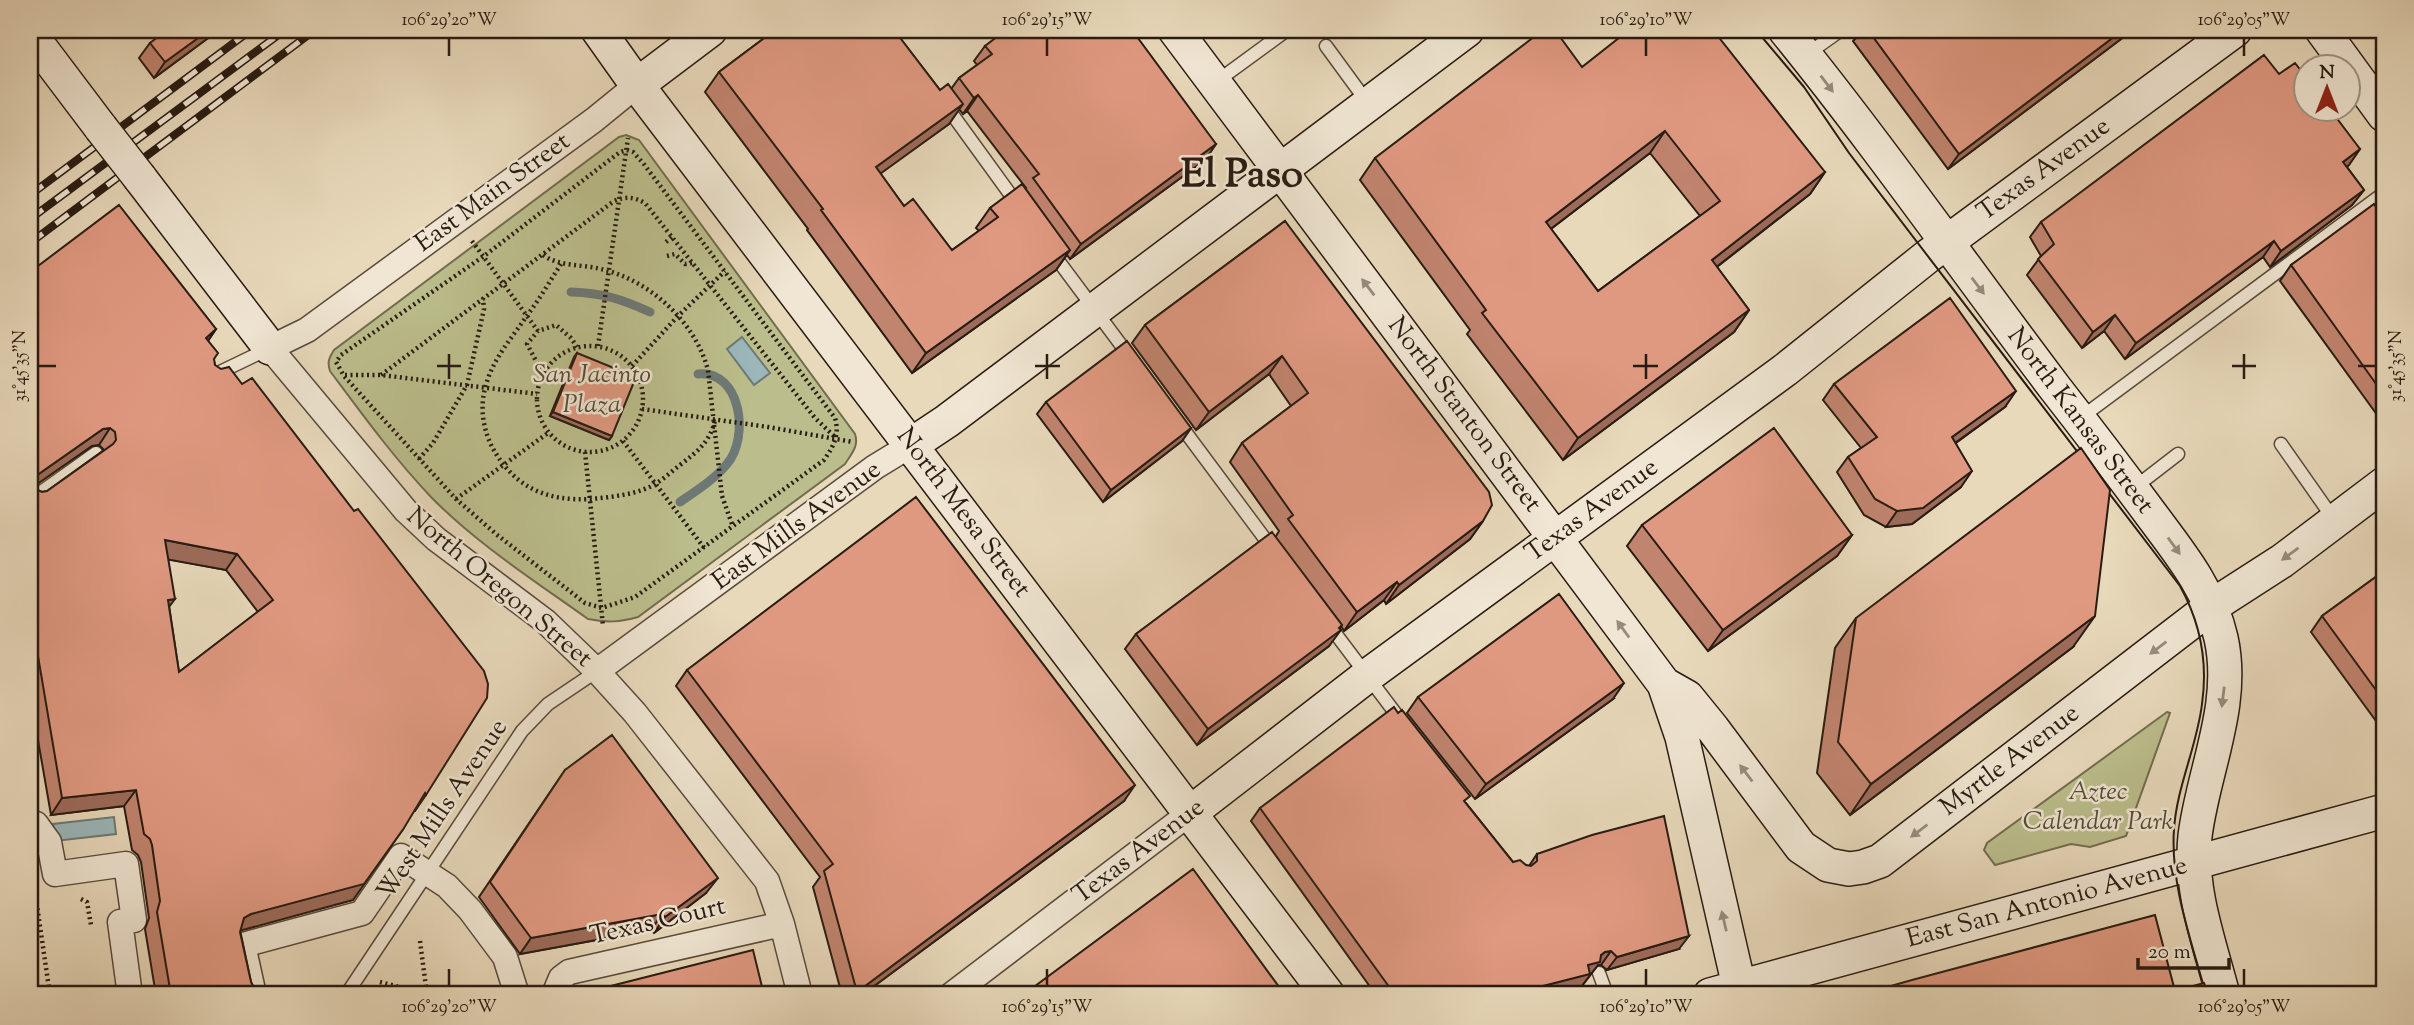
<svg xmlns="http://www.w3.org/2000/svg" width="2414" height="1025" font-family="'Sorts Mill Goudy',serif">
  <rect width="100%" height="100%" fill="#e8d9bb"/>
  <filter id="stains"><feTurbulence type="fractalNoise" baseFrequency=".00286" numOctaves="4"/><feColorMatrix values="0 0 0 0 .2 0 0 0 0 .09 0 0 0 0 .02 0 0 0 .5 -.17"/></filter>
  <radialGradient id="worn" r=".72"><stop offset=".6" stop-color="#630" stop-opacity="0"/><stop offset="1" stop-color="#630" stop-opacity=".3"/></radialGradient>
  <path fill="#bbbe8c" stroke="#726c4f" stroke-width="2" d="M626,135L639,140L855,434C859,446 852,453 845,464L638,617C620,622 607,623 588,619C535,581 477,544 431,497C394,458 362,414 330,371C327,362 329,358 334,350L619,137Z
    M2167,712L2170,713L2126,836L2090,847L2071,844L1995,865L1984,850L1987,843Z"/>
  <path fill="#9bb7ba" stroke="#6d7977" stroke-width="2" d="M742,337L770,373L754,385L727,349Z
    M114,817L116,834L55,841L53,824Z"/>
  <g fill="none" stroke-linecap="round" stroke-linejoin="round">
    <path stroke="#6d7977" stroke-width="9" d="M571,292C603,293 621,299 650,312
      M680,502C696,491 715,479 727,464C750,437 741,370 698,374"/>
    <defs>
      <path id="lane" d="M1326,46L1367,102
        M1806,55L1841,30
        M1216,82L1283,33
        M944,103L1018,205
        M1051,251L1130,357
        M214,375L270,348
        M2079,419L2384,193
        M1178,422L1274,551
        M2281,444L2335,521
        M2134,488L2178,454
        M30,500L96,453
        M1329,625L1402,722
        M1599,973L1607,995
        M346,995L522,731L548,704L597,671"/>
      <path id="street" d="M637,85L594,120L307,330L270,348L406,511L436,539L545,621L597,671L635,713L767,881L782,924L800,995
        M597,671L875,467L911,445
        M30,825L36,824L49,842L55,874L126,864L134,920L120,922L130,995
        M556,990L561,978L569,972L782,924
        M254,995L243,945L362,913L401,856L447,886L470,910L505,957L517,995
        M951,995L1190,813"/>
      <path id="secondary" d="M598,30L637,85L1328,995
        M1175,30L1664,684L1682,737L1741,995
        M1785,30C1879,146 1965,269 2055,388C2087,429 2119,471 2150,513C2179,552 2210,589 2221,638C2236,705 2203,771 2195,836C2189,890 2210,944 2223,995
        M2322,30L2384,115
        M30,34L101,128
        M637,85L710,30
        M140,178L270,348
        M911,445L947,421L1467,30
        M1664,684L1687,697L1713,729L1801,847L1828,865L1849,869L1863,867L1880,861L2212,606L2282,561L2384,484
        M1190,813L1367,676L1785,370L1928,256L2235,30
        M1710,995L2384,811"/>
    </defs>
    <use href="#lane" stroke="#584a3c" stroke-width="15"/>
    <use href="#street" stroke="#584a3c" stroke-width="27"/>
    <use href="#secondary" stroke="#281b12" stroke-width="36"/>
    <path stroke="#281b12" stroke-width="4.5" stroke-dasharray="2 3.5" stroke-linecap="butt" d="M627,150L633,152L643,163L835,418C840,435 833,447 824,460L635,597L602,608L585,603L496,534L456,499L344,376L336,362L341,355L484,256L620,152Z
      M472,241L538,331
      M666,242L672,237
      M543,255C560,267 581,264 601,269C649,280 695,321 708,370L722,496L733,527
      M667,256L675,254L685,264L692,263
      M561,264C550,281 539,300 526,317C511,339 493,359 486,385C479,407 483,432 495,452C521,496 561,504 609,497C625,495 642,492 655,484C664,479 672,471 680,465C698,451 710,442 715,420
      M537 399a53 53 0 1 1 106 0a53 53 0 1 1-106 0Z
      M598,346L628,138
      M632,366L678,316L725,271
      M543,374L527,344L538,331L556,325L571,338L577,347
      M345,375H381L537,394
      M381,375L614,201C626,196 634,197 645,203L815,418L836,438
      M642,409L768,427L853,442
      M623,441L705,549
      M585,452L603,626
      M419,459L433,443L467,385L484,309L483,298
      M456,499L548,433
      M35,892L50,995
      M81,899L87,902L91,925
      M420,941L427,995
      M380,982L426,994"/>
    <use href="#lane" stroke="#f0e6d3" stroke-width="12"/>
    <use href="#street" stroke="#f0e6d3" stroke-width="24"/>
    <use href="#secondary" stroke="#f0e6d3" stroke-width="33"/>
    <path stroke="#281b12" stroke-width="2" d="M1756,30L1804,87L1849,153L2180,586C2200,622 2208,662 2202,704C2197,746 2177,786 2174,829C2170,885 2192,942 2206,995"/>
    <defs>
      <path id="rail" d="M30,195L251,30
        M30,219L285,30
        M30,243L315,30"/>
    </defs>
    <use href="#rail" stroke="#281b12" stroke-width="8"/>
    <use href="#rail" stroke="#f0e6d3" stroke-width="5" stroke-dasharray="16" stroke-linecap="butt"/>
    <defs>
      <path id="secondary-bridge" d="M101,128L140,178"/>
    </defs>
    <use href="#secondary-bridge" stroke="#281b12" stroke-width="36" stroke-linecap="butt"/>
    <use href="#secondary-bridge" stroke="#f0e6d3" stroke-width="33"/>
  </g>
  <path fill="#c1846f" stroke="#281b12" stroke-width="2" fill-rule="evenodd" d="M219,30L154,78L139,58L150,43Z
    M775,30H918L907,38L903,34L900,38L940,90L951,89L959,78L977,65L974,61L985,46L1216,144L1205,160L1070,259L1067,255L1056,270L912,373L807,230L808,229L705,92L719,72ZM959,109L963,114L967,111L1026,188L990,208L976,228L979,231L952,250L904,206L880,173L949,124Z
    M1851,30H2133L1948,169L1853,41L1856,38Z
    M1582,67L1825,172L1810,194L1717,267L1749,310L1734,332L1563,460L1467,334L1470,330L1360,180L1375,158ZM1650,153L1700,216L1598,291L1551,229Z
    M2279,74L2360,149L2347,167L2364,190L2352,205L2270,267L2263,257L2125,359L2104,331L2082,348L2027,275L2041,256L2030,237L2041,222Z
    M2384,205V422L2383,423L2280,281L2291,265Z
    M1285,221L1483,521L1470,539L1386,604L1384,600L1344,631L1341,626L1329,646L1197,745L1125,649L1136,634L1276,536L1279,531L1230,462L1242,443L1291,406L1269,374L1196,430L1132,343L1145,325Z
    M30,272L216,329L208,341L215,365L426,795L415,811H414L353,900L240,930L251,982L254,988L260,992L269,995H156L145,929L149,918L141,862L138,855L132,850L124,806L51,815L30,694ZM99,445L104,450L47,491L42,492L35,489L34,486L92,446ZM168,559L226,570L258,612L179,672L169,606Z
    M577,353L612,436L609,440L550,416L574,357Z
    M1834,384L2005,407L1956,443L1961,487L1912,524L1886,527L1864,515L1837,472L1848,457L1861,448L1823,400Z
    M1046,402L1191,428L1182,441L1103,502L1037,414Z
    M1642,525L1852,535L1837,556L1708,651L1627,546Z
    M2384,571V732L2311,632L2322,616Z
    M1856,618L2073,647L1850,815L1817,773L1835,648Z
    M687,670L1124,801L862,995H842L813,887L820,877L676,686Z
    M1418,697L1613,699L1475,799L1407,713Z
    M565,770L706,893L654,933L651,930L520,954L479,897Z
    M1466,803L1513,862L1529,866L1537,854L1679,949L1607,970L1601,965H1598L1581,987L1550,995H1376L1251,821L1260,808Z
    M2384,988V995H2379Z"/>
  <path fill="#9d6b5a" stroke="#281b12" stroke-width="2" d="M209,30H219L154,78L165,62Z
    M913,30H918L907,38Z
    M2123,30H2133L1948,169L1959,154Z
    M978,95L967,111L963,114L974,98Z
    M963,104L949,124L862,187L876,167Z
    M1665,131L1650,153L1531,244L1546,222Z
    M1216,144L1205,160L1070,259L1081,244Z
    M2360,149L2349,165L2332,178L2343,162Z
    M1825,172L1810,194L1697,282L1712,260Z
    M2364,190L2352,205L2270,267L2281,251Z
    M2274,241L2263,257L2125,359L2136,343Z
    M1070,250L1056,270L912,373L926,353Z
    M1749,310L1734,332L1563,460L1578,438Z
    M2115,315L2104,331L2082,348L2093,332Z
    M216,329L205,345L206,338Z
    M1282,356L1269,374L1196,430L1209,412Z
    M2016,391L2005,407L1941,453L1952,437Z
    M553,412L612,436L609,440L550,416Z
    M110,428L99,445L92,446L30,489L36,476L103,429Z
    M1191,428L1182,441L1103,502L1111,490Z
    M1972,471L1961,487L1912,524L1886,527L1897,511Z
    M1483,521L1470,539L1386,604L1399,585Z
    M1852,535L1837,556L1708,651L1723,630Z
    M165,540L237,554L226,570L154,557Z
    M1397,582L1384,600L1344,631L1357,612Z
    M175,599L163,615L168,600Z
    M2095,616L2073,647L1850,815L1871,784Z
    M1342,625L1336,634L1341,630L1329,646L1197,745L1208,729Z
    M38,656L30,667V662Z
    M1624,683L1613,699L1475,799L1486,784Z
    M1135,785L1124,801L862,995H854L857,992Z
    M136,790L124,806L51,815L62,798Z
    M404,828L353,900L239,931L244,918Z
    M718,878L706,893L654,933L665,917Z
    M662,914L651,930L520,954L531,938Z
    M1689,936L1679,949L1607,970L1617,957Z
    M1611,951L1601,965H1598L1581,987L1550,995H1508L1588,965L1605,952Z"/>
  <path fill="#e09981" stroke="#281b12" stroke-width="2" fill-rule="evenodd" d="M167,30H209L165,62L150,43Z
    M775,30H906L898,35L940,90L948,84L963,104L876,167L904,206L913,199L952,250L998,217L990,208L1022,184L1070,250L926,353L821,210L823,209L719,72Z
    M1006,30H1132L1216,144L1081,244L1033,178L1039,174L978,95L974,98L959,78L992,54L985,46Z
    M1543,30H1555L1582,67L1629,30H1713L1825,172L1712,260L1749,310L1578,438L1482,313L1486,310L1375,158ZM1665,131L1720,201L1598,291L1546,222Z
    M1868,30H2123L1959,154Z
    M2264,55L2279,74L2295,63L2306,77V108H2329L2360,149L2343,162L2364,190L2281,251L2274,241L2136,343L2115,315L2093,332L2038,259L2054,244L2041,222Z
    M2374,204L2378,210L2384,205V395L2291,265Z
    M119,205L216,329L206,338L218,353L214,359L215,365L221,369L229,367L242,384L252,378L354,511L358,509L484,671L488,684L487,698L426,795L425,793L404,828L364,884L251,914L244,918L240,932L251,982L254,988L260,992L269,993V995H171L157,912L160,901L152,845L150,839L144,834L136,790L62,798L38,656L30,662V272ZM110,428L115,432L116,440L113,444L47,491L42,492L35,489L33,484L36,476L103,429ZM165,540L237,554L273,600L179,672L168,600L175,599Z
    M1285,221L1489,492L1492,505L1483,521L1399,585L1397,582L1357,612L1288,519L1293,515L1242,443L1308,393L1282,356L1209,412L1145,325Z
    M1950,298L2016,391L1952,437L1972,471L1923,508L1897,511L1875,499L1848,457L1877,437L1834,384Z
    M1127,341L1191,428L1111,490L1046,402Z
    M577,353L636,377L612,436L553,412Z
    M1774,428L1852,535L1723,630L1642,525Z
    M2081,448L2110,490L2095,616L1871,784L1838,742L1856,618Z
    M916,497L1135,785L857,992L824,871L833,864L687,670Z
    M1272,532L1342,625L1339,628L1341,630L1208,729L1136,634Z
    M2384,571V701L2322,616Z
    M1559,594L1624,683L1486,784L1418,697Z
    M1394,707L1398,713L1402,710L1470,796L1464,801L1513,862L1520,860L1526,865L1531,866L1537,861V854L1592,835L1664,816L1689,936L1617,957L1611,951L1605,952L1601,955L1600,962L1588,965L1590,974L1508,995H1395L1260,808Z
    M612,735L718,878L665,917L662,914L531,938L490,882L565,770Z
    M1193,869L1285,995H1023Z
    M2155,915L2175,991L2204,983L2208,995H1859L1912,980Z
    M753,950L764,995H588L587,992Z"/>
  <defs><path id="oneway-solid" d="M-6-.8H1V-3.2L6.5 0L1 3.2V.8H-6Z" transform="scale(1.75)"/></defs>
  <g fill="#968b7c">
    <use href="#oneway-solid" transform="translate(1827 84) rotate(53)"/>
    <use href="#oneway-solid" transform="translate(1978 286) rotate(53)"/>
    <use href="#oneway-solid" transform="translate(1368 287) rotate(-127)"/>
    <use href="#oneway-solid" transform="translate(2174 546) rotate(54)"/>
    <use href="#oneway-solid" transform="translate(2290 554) rotate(144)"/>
    <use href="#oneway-solid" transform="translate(1623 629) rotate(-126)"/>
    <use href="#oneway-solid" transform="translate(2158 648) rotate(143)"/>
    <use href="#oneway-solid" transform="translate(2223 697) rotate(97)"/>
    <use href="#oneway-solid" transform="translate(1746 773) rotate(-127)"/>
    <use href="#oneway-solid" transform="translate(1919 831) rotate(143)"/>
    <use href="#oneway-solid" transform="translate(1724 921) rotate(-103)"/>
  </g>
  <path fill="none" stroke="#281b12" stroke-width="2.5" d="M449,38V56M1047,38V56M1646,38V56M2244,38V56M449,354V379M1047,354V379M1646,354V379M2244,354V379M38,366H56M437,366H461M1035,366H1060M1633,366H1658M2232,366H2256M2358,366H2376M449,969V986M1047,969V986M1646,969V986M2244,969V986"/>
  <g text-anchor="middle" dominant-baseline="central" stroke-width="5" stroke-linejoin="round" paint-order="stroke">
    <g font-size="26" fill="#281b12" stroke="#f0e6d3">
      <text transform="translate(2044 170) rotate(-36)">Texas Avenue</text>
      <text transform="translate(493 193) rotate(-36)">East Main Street</text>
      <text transform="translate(1464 415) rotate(53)">North Stanton Street</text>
      <text transform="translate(2080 421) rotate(53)">North Kansas Street</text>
      <text transform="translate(1592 511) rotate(-36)">Texas Avenue</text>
      <text transform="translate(963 513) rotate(53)">North Mesa Street</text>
      <text transform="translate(797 526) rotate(-36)">East Mills Avenue</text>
      <text transform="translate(499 588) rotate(40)">North Oregon Street</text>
      <text transform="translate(2010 761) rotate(-37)">Myrtle Avenue</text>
      <text transform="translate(443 810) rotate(-56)">West Mills Avenue</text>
      <text transform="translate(1139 852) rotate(-37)">Texas Avenue</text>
      <text transform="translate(2047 903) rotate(-15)">East San Antonio Avenue</text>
      <text transform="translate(658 922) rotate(-13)">Texas Court</text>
    </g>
    <g font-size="26" font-style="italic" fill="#544c37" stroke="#f0e6d3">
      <text x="592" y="375">San Jacinto<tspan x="592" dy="30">Plaza</tspan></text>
      <text x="2098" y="792">Aztec<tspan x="2098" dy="30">Calendar Park</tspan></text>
    </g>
    <g font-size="40" font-weight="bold" fill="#281b12" stroke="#f0e6d3">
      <text x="1242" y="176">El Paso</text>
    </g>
  </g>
  <rect width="2414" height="1025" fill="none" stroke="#e8d9bb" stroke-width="77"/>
  <g transform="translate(2327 88)"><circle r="33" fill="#f0e6d3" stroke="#a09586" stroke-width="2"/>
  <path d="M0-5L12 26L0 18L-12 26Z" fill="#8f2418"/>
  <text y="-10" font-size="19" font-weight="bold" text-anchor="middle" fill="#281b12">N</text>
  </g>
  <path d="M2138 958v10h91v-10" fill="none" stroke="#281b12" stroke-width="3.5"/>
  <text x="2148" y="958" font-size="21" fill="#281b12" stroke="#f0e6d3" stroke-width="5" paint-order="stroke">20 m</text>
  <rect x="38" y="38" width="2338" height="948" fill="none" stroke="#281b12" stroke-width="2.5"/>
  <g font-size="18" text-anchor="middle" fill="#281b12">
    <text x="449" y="25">106°29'20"W</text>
    <text x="1047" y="25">106°29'15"W</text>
    <text x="1646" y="25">106°29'10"W</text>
    <text x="2244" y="25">106°29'05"W</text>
    <text transform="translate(19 366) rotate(-90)" y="6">31°45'35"N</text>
    <text transform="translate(2395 366) rotate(-90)" y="6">31°45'35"N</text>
    <text x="449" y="1012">106°29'20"W</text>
    <text x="1047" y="1012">106°29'15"W</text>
    <text x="1646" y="1012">106°29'10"W</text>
    <text x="2244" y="1012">106°29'05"W</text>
  </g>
  <rect width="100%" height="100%" filter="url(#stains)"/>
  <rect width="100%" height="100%" fill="url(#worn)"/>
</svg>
